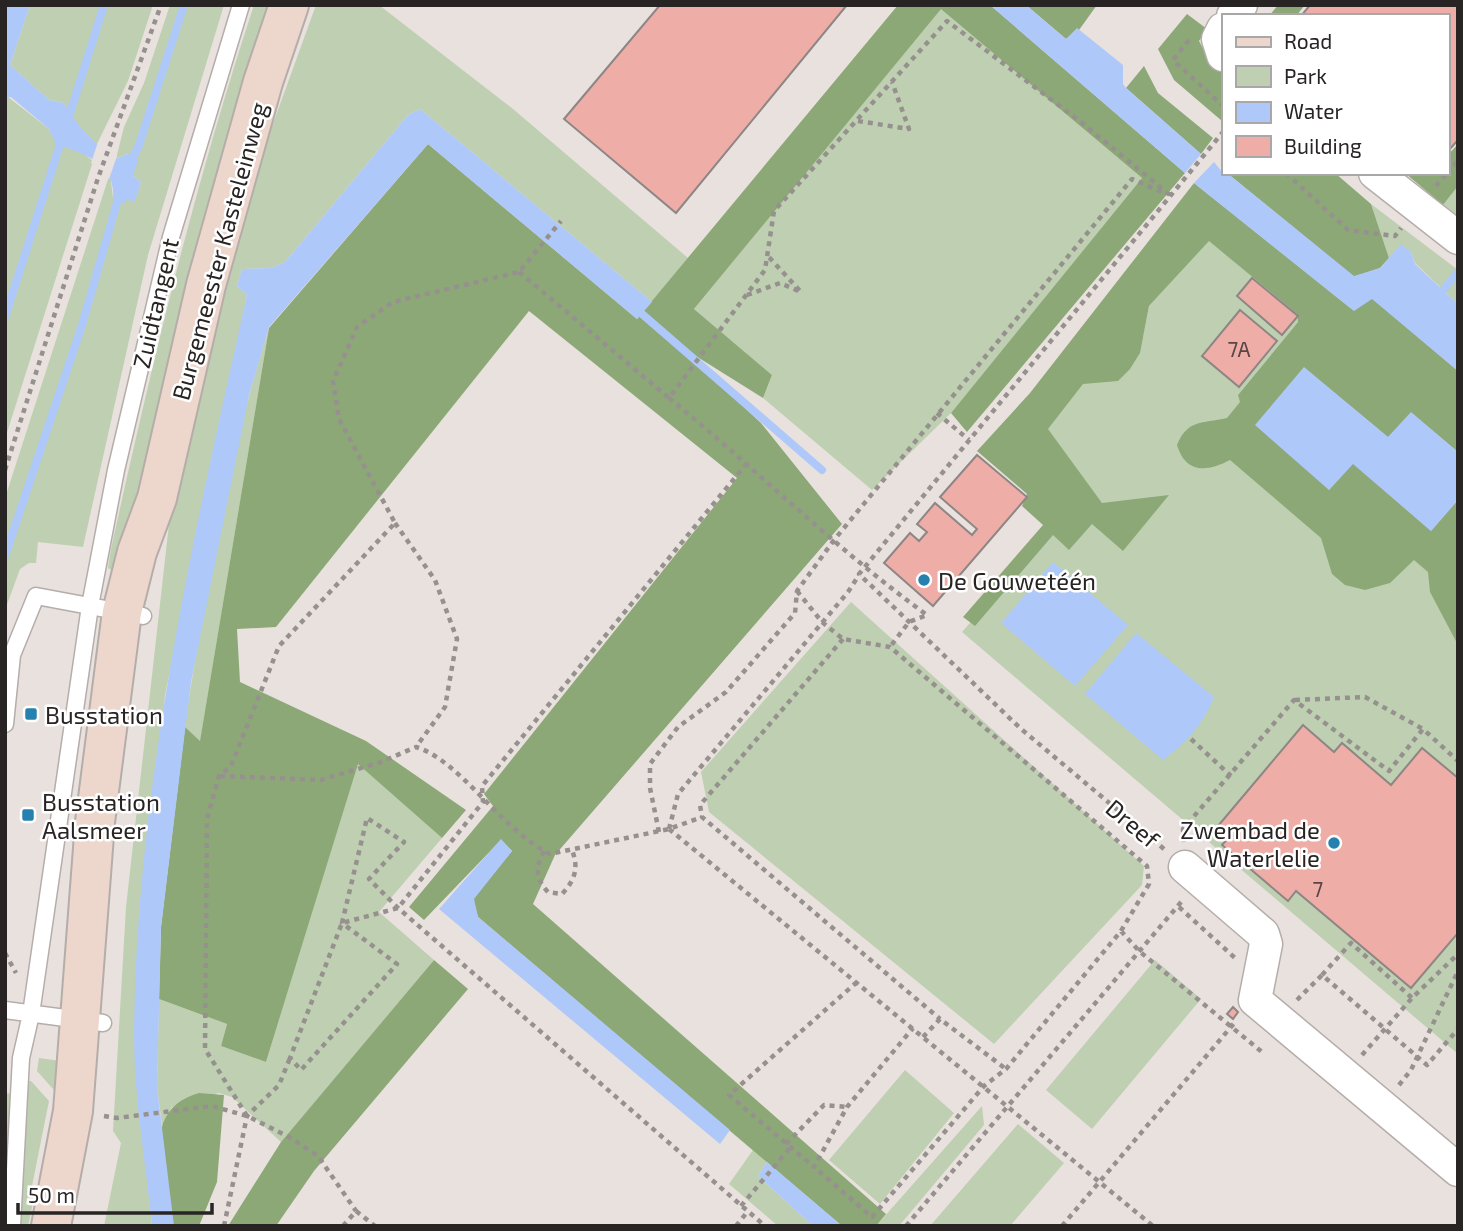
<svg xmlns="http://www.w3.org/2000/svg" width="1463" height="1231" font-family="'Exo 2',sans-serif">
  <rect width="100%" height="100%" fill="#e9e1de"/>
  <path fill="#bed0b1" d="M30,5H153L128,81L96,146L75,123L64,103L49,100L10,65Z
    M170,5H224L148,255L83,547L38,542L36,563H29L20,569L5,610V498L110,173L113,198L135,200L141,182L133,176L129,153L116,159L124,127L144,83Z
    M254,5H273L146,490L115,572L108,568L111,549C152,363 194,187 254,5Z
    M316,5H379L513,109L688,258L652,302L420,109L408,115L285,262L271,268L242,269L237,286L247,295L165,695L134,1039L152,1226H104L121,1143L113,1131L126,907L170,515L241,212Z
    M941,8L1142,178L951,413L872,490L763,398L772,375L694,309Z
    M8,97L49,129L57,144L79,150L93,161L5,439V98Z
    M1458,186V216L1443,205Z
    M1371,204L1458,270V304L1415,263L1411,252L1401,245L1389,258Z
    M1209,240L1297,315L1298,322L1238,395L1458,447V1054L962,632L1090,487L1039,434L1130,327L1143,337L1149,306Z
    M269,328L200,742L185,727C192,672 203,617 213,563C228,484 244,404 269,328Z
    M851,602L1144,866L1142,885L994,1044L709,812L701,772Z
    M358,763L442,838L379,912L434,960L281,1142L232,1097L219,1093L172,1107L162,1125L157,1087L159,999L227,1024L221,1046L266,1062Z
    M1155,960L1201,999L1092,1129L1046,1090Z
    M39,1058L61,1061L62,1099L37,1071Z
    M905,1070L954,1113L880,1204L829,1160Z
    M26,1081H31L49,1101L29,1201L33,1203L28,1226H19Z
    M5,1093L12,1094L5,1226Z
    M982,1106L984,1125L899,1226H876Z
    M1018,1124L1064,1163L1010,1226H930Z
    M753,1150L767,1162L758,1176L813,1226H778L729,1184Z"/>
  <path fill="#8da877" d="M898,5H990L1185,173L967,432L951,413L1142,178L941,9L694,309L772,375L763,398L675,343L761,423L842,524L555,855L533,904L886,1214L876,1226H842L478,917L473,899L512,851L501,840L424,920L409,907L493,806L484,794L737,478L529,311L276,627L237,629L240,682L366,741L466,810L442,838L358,764L266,1062L221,1046L227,1024L159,999L161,927L185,727L200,741L269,328L428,144L637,319Z
    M1026,5H1097L1079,30L1066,39Z
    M1278,5H1305L1296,16H1269Z
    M1187,14L1207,29L1199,41L1207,56L1223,70L1222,121L1174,80L1158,49Z
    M1144,66L1158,93L1213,138L1201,154L1126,88Z
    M1458,144V186L1443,205L1405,173H1447V156Z
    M1227,173H1335L1371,204L1389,258L1380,268L1354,277Z
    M1194,183L1353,310L1372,298L1458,371V452L1411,413L1389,438L1304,368L1329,490L1353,463L1431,531L1458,500V645L1430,592L1428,572L1414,560L1390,583L1365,590L1345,585L1332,574L1321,538L1230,460C1207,472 1186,474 1177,445C1188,419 1201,424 1227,418L1240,402L1238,395L1298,322L1297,314L1209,241L1149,306L1140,353L1130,369L1118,381L1083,384L1048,429L1102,503L1169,495L1123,551L1092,524L1069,550L1053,535L975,626L963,617L1043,525L1022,506L1027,494L977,451L1030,393Z
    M434,960L468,989L314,1171L276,1226H228L281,1142Z
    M199,1093L224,1095L217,1182L199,1226H172C170,1208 158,1135 163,1123C170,1106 182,1098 199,1093Z"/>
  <path fill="#aec8fa" d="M5,5H30L10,65L49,100L64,103C78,127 93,143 116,159L129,153L138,161L133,176L141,182L135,201L126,200L124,204L113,198C116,164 84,153 56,144L49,129L11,97L5,98Z
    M990,5H1026L1066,39L1077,28L1123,65V84L1126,88L1201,154L1185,173Z
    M420,109L652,302L637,319L428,144L269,327L249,395L191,682L161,927L157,1087L174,1226H152C146,1164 134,1098 134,1036C136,788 193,537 247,295L237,286L242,269L271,268L285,262L408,115Z
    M1214,162L1223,173H1227L1354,276L1380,268L1401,244L1411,252L1415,264L1458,304V371L1372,299L1354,311L1194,183Z
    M1304,367L1388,437L1411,412L1458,452V500L1431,531L1353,464L1329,490L1255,425Z
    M1053,562L1128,625L1075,686L1001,623Z
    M1136,633L1214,697C1202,726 1187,742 1163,760L1085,694Z
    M501,839L512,851L474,899L478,917L730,1130L720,1144L439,909Z
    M767,1162L842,1226H813L758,1176Z"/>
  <path fill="#e9e1de" d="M98,142L117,156L109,179L91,163Z"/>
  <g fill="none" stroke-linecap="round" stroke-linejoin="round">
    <path stroke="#aec8fa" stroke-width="8" d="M67,123L104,5
      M129,166L139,145L184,5
      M1443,290L1458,272
      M634,307L822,470
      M5,317L63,135
      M5,556L82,325L120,192"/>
  </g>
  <path fill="#eeaea7" stroke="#8e8685" stroke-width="2" d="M660,5H847L676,213L564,119Z
    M1310,5H1458V140L1449,150L1447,16H1301Z
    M1252,278L1298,316L1282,335L1237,296Z
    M1240,310L1277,341L1239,387L1202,356Z
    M977,455L1027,497L933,606L884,563L910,533L919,541L927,532L917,524L935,503L972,535L977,529L940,497Z
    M1303,725L1334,752L1342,743L1391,785L1422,748L1458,778V933L1411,988L1296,891L1288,901L1222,845L1230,836L1218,826Z
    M1233,1007L1238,1012L1233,1019L1227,1014Z"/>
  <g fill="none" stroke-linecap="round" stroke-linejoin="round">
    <defs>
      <path id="lane" d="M5,724L12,655L36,596L143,616
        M5,1010L103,1023
        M12,1226L21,1058L31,1014L90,606L116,470L171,237L241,5"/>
      <path id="street" d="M1233,16L1241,5
        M1223,29L1218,39L1223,55
        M1375,173L1458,238
        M1185,867L1263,934L1266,944L1255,1000L1458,1170"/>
      <path id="secondary" d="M51,1226L73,1111L95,822L122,612L137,552L157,498L206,285L263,82L289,5"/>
    </defs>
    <use href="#lane" stroke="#b5adaa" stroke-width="19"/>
    <use href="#street" stroke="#b5adaa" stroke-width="35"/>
    <use href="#secondary" stroke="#b5adaa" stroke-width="42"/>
    <path stroke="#96918e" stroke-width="4.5" stroke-dasharray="5 5" stroke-linecap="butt" d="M1189,40L1173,60L1223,106
      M858,121L909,129L892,82
      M1286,173L1348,230L1395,236L1401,228
      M1447,173L1458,161
      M1436,186L1447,173
      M519,272L669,398L765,270L774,211L947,21L1081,122L1171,196
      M747,295L780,283L801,292L767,255
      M669,398C756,469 836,549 927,615L909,622L890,647
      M937,413L969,440
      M747,463L482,786L483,802L398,908L342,923L290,1058L301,1070L397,964L342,923L367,818L404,842L369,879L398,908L765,1226
      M5,470L98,178L161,5
      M395,523L435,580L457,639L445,707L416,747
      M797,591L822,622L843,639L890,647L1147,866L1149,884L1121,931L1006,1069L984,1086L872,1217L814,1167
      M843,639L700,805L702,817L940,1019
      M1295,700L1365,697L1423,729
      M1191,739L1231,776
      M220,776L321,780L381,762L416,747C461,761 500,829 550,854L669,829L702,817
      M669,829L1153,1226
      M669,829L678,794L848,592L859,575
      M659,832L650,788V764L678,727L726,692L795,613L797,591L834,540L1132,179L1164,193
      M1184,842L1183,829L1294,700L1389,771L1423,729L1458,761
      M1164,849L1020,728L859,574L1223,132
      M544,851C535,868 535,878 548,892L562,894C575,880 579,868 572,850
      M1179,907L1235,958
      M1121,931L1139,951L1262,1052
      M5,953L16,973
      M1322,975L1351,943L1412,998
      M857,982L729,1095L814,1167L847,1107L913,1028
      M1297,1000L1322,975L1427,1065L1458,1029
      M923,1037L940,1019L1006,1069
      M1362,1055L1412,998L1458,954
      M1399,1085L1411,1070L1458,971
      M104,1116L117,1118L212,1106L247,1116L289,1137L318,1156L356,1211
      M247,1116L205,1049L207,819L219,776L231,766L279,646L395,523L339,419L333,381L357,327L393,302L519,272L561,221
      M786,1144L824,1105L847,1107
      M741,1206L789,1149L787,1145
      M224,1226L247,1116L279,1085L290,1058
      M343,1226L356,1211L375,1226
      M736,1226L748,1211
      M906,1226L1182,901
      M1062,1226L1236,1021"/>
    <use href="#lane" stroke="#fff" stroke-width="16"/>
    <use href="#street" stroke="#fff" stroke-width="32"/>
    <use href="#secondary" stroke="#edd6cb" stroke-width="38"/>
  </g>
  <g fill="#2781af" stroke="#fff" stroke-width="2.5">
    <circle cx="924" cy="580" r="7"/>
    <rect x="24" y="707" width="14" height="14" rx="3.5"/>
    <rect x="21" y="808" width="14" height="14" rx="3.5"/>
    <circle cx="1334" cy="843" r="7"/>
  </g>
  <g text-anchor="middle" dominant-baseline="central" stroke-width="5" stroke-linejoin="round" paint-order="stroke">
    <g font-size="21" fill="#594644">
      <text x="1239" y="348">7A</text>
      <text x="1318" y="888">7</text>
    </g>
    <g font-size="24" fill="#272423" stroke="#fff">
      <text transform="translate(219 251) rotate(-75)">Burgemeester Kasteleinweg</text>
      <text transform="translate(155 303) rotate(-77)">Zuidtangent</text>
      <text transform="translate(1133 823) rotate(40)">Dreef</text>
    </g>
    <g font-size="24" fill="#272423" stroke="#fff" text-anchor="start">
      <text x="938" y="580">De Gouwetéén</text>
      <text x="45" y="714">Busstation</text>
      <text x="42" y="801">Busstation<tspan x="42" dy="28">Aalsmeer</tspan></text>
      <text x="1320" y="829" text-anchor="end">Zwembad de<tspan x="1320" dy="28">Waterlelie</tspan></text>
    </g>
  </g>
  <rect width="1463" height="1231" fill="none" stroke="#272423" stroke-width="14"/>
  <rect x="1222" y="14" width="228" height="161" fill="#ffffff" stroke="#a9a7a7" stroke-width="2"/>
  <rect x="1236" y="37" width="35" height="10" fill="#edd6cb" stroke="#a9a7a7" stroke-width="2"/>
  <text x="1284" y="49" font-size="21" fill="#272423">Road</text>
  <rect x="1236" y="66" width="35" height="21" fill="#bed0b1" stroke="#a9a7a7" stroke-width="2"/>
  <text x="1284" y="84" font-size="21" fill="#272423">Park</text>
  <rect x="1236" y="102" width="35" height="21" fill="#aec8fa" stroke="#a9a7a7" stroke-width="2"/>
  <text x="1284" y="119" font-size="21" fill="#272423">Water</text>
  <rect x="1236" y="136" width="35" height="21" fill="#eeaea7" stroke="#a9a7a7" stroke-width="2"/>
  <text x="1284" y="154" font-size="21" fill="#272423">Building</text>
  <path d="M18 1203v10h194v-10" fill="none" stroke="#272423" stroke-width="3.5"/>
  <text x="28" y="1203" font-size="21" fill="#272423" stroke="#ffffff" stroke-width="5" paint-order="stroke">50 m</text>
</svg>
